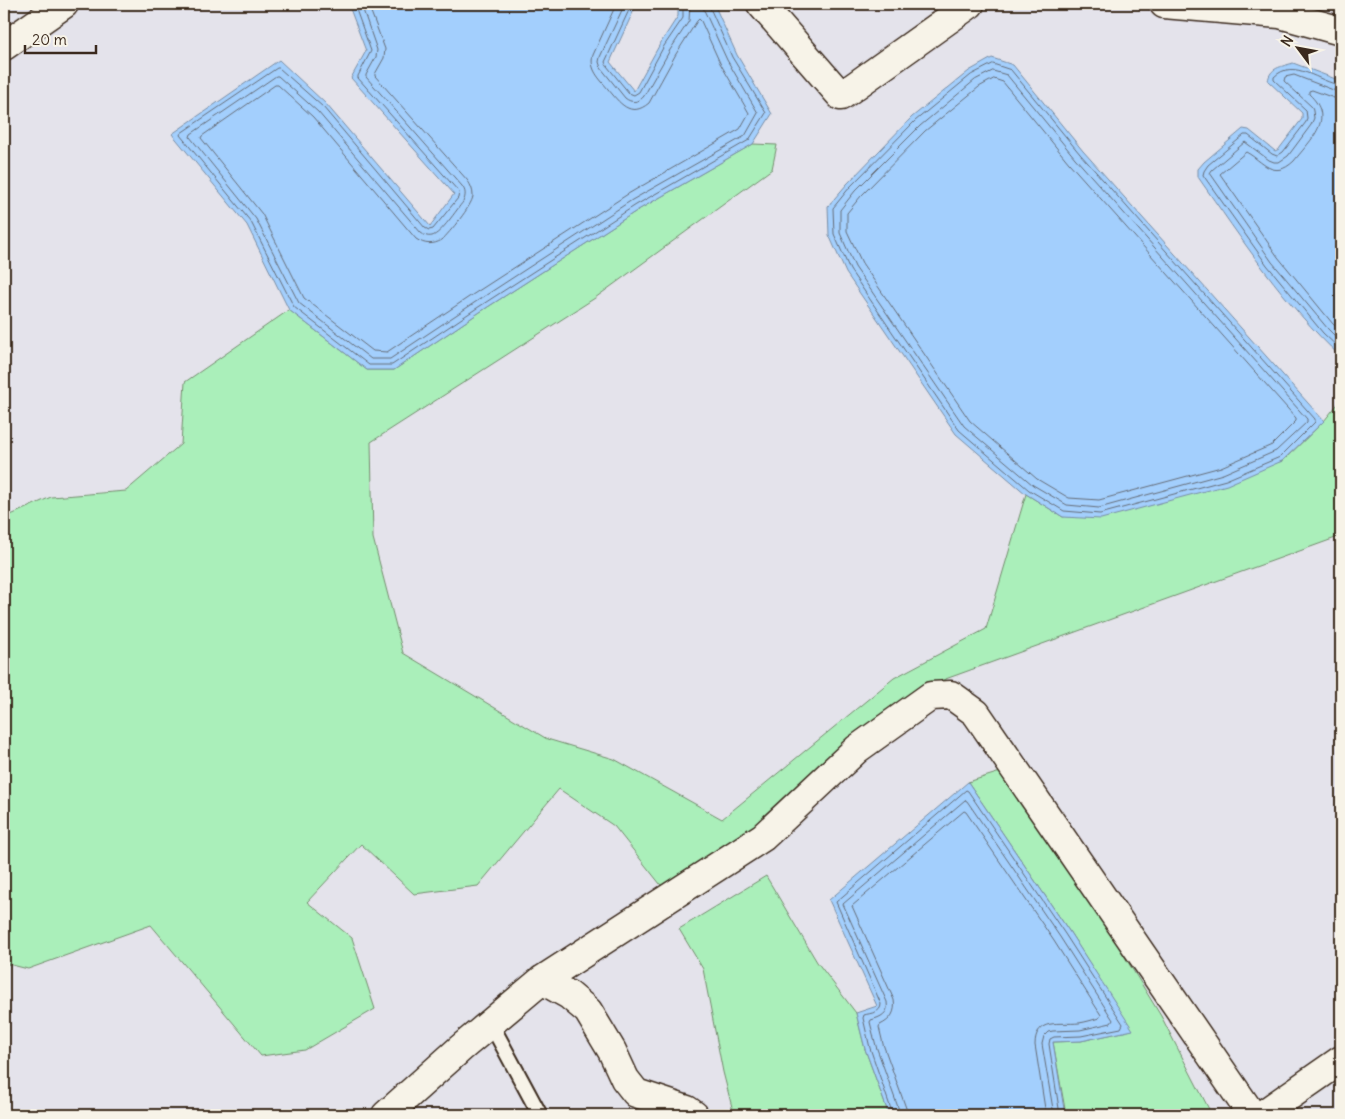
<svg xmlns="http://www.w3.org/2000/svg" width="1345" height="1119" font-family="Delius,sans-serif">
  <rect width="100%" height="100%" fill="#e4e3eb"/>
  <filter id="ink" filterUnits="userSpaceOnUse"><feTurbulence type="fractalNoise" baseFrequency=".02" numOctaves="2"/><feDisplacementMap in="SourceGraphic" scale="10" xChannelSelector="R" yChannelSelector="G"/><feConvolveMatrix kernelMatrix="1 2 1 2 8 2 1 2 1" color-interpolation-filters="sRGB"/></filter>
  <g filter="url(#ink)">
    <path fill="#aaefba" stroke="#728c6c" d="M753,144L777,145L772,169L595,298L371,442L373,538L403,653L547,739L614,759L722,819L894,678L986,629L1026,494L1063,517L1283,461L1324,421L1341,400V536L940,681L738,847L664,889L614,826L559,789L478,886L414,894L361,844L307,902L352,938L375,1009L305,1050L261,1056L151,925L28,969L4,963V518L51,497L126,491L181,444L185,382L289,310L367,370H394L480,312L638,210Z
      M1010,769L1161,1016L1212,1115H1066L1053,1042L1081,1041L1132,1030L1069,931L968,782Z
      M766,876L817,962L856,1013L865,1049L889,1115H734L723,1072L703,969L679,929Z"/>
    <path fill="#a3cffd" stroke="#798da4" d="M351,4H632L634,10L610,62L634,91L660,44L678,16V4H714L737,55L772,114L753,144L638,210L480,312L394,370H367L289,310L247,225L172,134L279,60L326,104L430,226L454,194L351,78L366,51L349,6Z
      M992,58L1013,65L1083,151L1324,421L1282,461L1227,485L1101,519L1063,517L1026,494L956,434L846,273L829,235L828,206L847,184L912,117L969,71Z
      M1293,63L1341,81V357C1285,305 1242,240 1198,177V169L1204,162L1243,129L1249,130L1275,151L1279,149L1302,119V113L1268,81C1270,67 1281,67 1293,63Z
      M968,782L1069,931L1133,1030L1081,1041L1053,1042L1065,1115H889L865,1049L856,1013L877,1006L829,900Z"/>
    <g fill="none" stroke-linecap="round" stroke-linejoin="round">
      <path stroke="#656c77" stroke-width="1" d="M354,4L371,51L358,76V78L459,192L458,198L433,229L429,230L425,228L323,107L279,68H277L181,133L180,135L251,222L294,307L369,365H392L477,308L636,205L749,140L766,113L732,57L710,8V4
        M361,4L377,50L376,57L366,75V77L462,186C466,191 466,196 463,202C457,209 441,234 432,236C427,237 424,235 421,233L318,112L278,76H276L191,134L190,137L256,219L299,303L371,359H390L474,303L632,200L745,136L758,113L727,60L704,10L703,4
        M368,4L385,49L384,58L375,74V76L468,181C471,186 473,190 473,196C472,206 449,233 442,240C433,245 425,245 416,239L313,117L278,85H275L202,136L201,138L262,214L304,298L373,351L387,352L469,297L628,194L740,129L749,113L720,63L701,21L699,19L697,21L676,54L649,103C630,119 619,102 608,89C599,78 589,69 593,55L614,9V4
        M622,4V10L600,57L599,62L601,68L625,98C631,103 639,103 644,96L670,50L689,21L690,4
        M628,4L629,10L605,62L607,66L629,93L634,95L639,92L664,46L683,18V4
        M993,64L1011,70L1080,154L1315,419V422L1280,457L1226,480L1100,514L1064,511L1029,490L959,430L850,270L834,234L833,208L850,187L915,121L971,75Z
        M993,71L1007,75L1075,158L1307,419V422L1276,451L1223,474L1099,508L1067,505L1033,485L964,426L855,267L840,233V210L855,191L920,126L975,80Z
        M994,79L1003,82L1069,163L1296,418V421L1272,445L1221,467L1099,500L1069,498L1037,479L970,421L862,263L847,231V213L861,196L925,131L979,87Z
        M1341,85C1319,83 1294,57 1274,77V80L1306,110L1307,118L1306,122L1283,152L1277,156L1272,154L1248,135H1244L1208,165L1204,171L1203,175L1267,265L1323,333L1341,350
        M1341,91H1336L1294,75L1285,77L1284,81L1312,107L1313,111L1314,118L1311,125L1288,156L1279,162H1274L1269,160L1245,142L1212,170L1210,173L1272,262L1328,329L1341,342
        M1341,99L1334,98L1312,90L1309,91V94C1336,119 1311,139 1294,161C1273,181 1263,161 1246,152L1220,174L1278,257L1333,324L1341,331
        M893,1115L870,1048L863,1018L864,1015C871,1013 881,1013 881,1004L836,902L966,790L968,791L1065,934L1123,1024L1121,1028L1081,1036L1054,1037L1050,1039L1049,1044L1060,1115
        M899,1115V1110L876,1046L870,1022L871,1020C881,1017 889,1014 887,1002L843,904L965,800L967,801L1060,937L1113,1020L1111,1023L1080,1030L1053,1031L1048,1032L1044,1036L1042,1044L1054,1115
        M907,1115L906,1108L883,1044L879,1027L880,1025C891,1020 896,1012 894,1000L852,906L964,811L966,812L1054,941L1101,1015L1099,1018C1092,1020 1086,1022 1079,1023C1060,1025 1035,1017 1035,1045L1046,1115"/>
      <defs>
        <path id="lane" d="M490,1022L540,1115"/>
        <path id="street" d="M761,4L841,96L970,4
          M1164,4L1280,14L1341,31
          M4,46L64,4
          M542,980L569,995L588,1011L612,1051L625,1079L636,1093L687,1110L694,1115
          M386,1115L461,1048L542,980L763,837L857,749L931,696L951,695L976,713L1252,1115
          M1262,1115L1341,1060"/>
      </defs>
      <use href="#lane" stroke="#3b2a1e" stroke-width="18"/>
      <use href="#street" stroke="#3b2a1e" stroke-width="31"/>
      <use href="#lane" stroke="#f7f3e8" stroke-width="14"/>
      <use href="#street" stroke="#f7f3e8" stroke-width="28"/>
    </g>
  </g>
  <rect width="1345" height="1119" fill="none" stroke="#f7f3e8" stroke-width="20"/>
  <rect x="10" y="10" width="1325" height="1099" fill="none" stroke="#3b2a1e" stroke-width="2" filter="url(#ink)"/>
  <g transform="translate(1298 48) rotate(302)" stroke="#f7f3e8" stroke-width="4" paint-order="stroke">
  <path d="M0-4L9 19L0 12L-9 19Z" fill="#3b2a1e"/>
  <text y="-8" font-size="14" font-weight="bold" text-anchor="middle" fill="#3b2a1e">N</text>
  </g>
  <path d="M25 45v8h71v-8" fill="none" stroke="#3b2a1e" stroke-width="2.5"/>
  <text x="32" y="45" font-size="15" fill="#3b2a1e" stroke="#f7f3e8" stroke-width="4" paint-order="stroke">20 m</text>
</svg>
